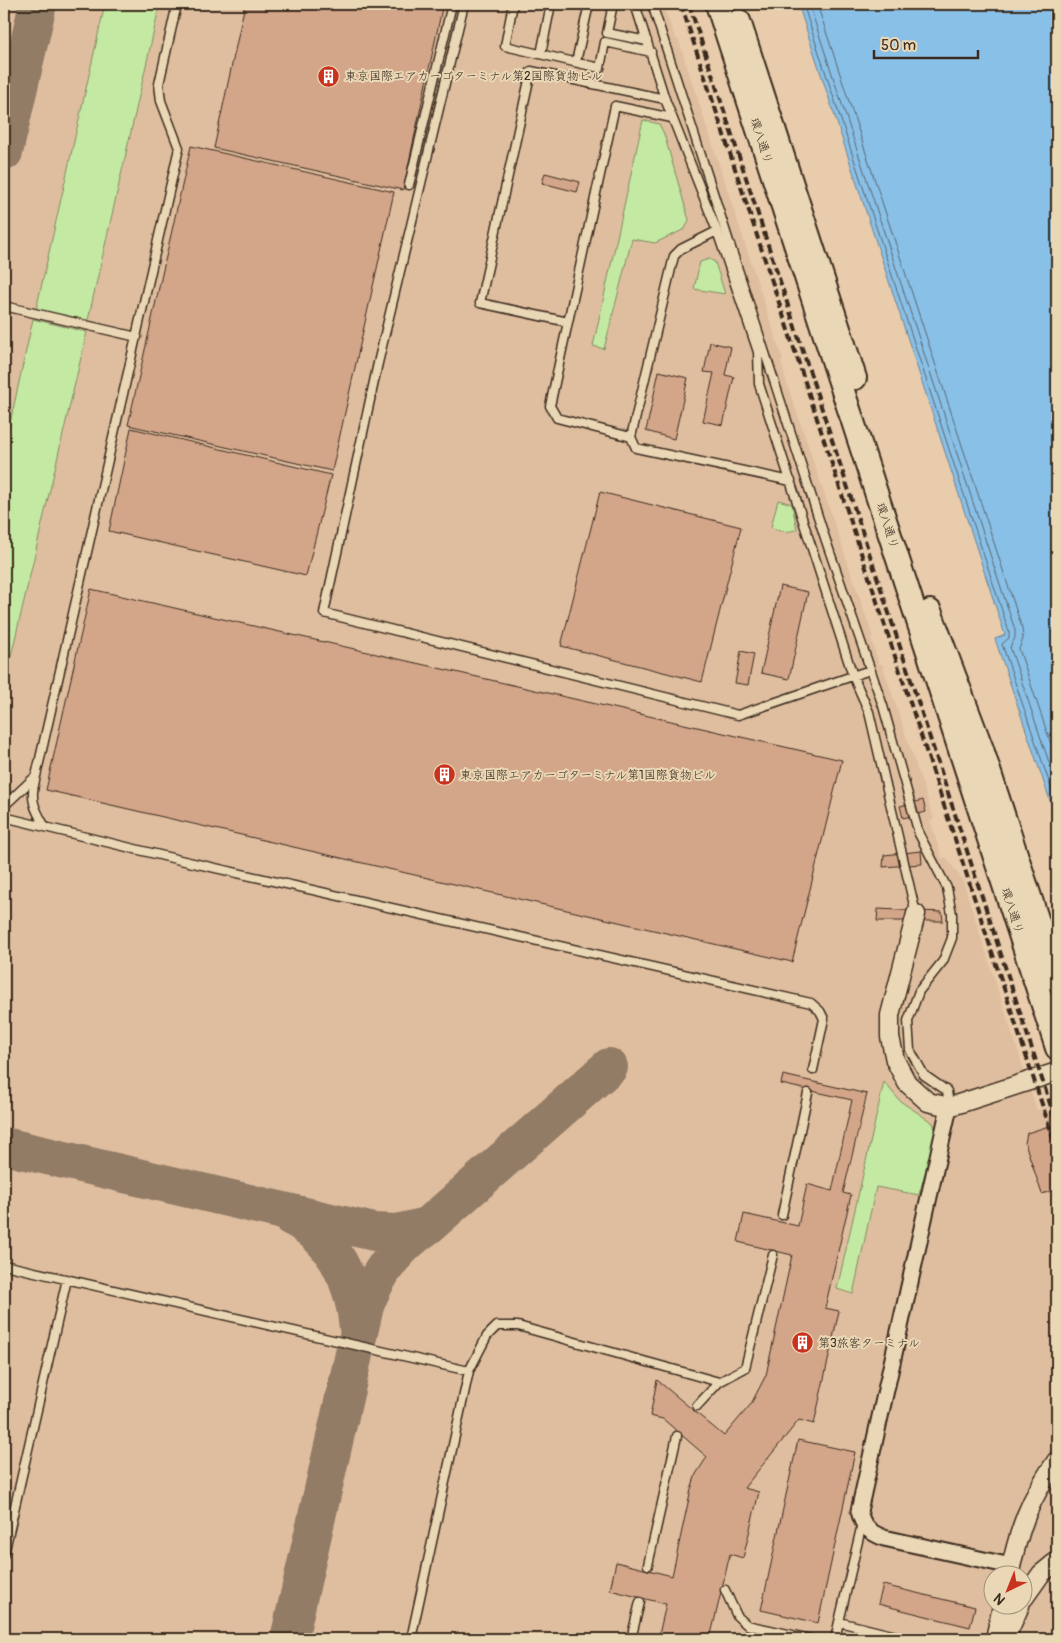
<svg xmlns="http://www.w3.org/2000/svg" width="1061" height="1643" font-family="Pangolin,'Klee One',sans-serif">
  <rect width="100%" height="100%" fill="#e8ccac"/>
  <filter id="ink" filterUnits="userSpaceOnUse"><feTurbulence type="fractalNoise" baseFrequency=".02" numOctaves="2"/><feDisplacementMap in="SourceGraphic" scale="10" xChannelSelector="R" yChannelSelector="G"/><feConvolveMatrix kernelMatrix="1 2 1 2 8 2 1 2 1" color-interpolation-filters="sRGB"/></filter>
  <g filter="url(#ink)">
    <path fill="#dfbe9f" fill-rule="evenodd" d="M4,4H663L675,38L678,39L783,360L781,361L787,384L873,637L871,638L879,664H882L934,819L930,821L942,858L946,857L963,881L1037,1110L1047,1107L1057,1136V1639H4ZM994,1576H1024V1606H994Z"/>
    <path fill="#c4e9a3" stroke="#808a60" d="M105,4H160L88,320L36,310Z
      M643,120L659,124L664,134L689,220L685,229L655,243L632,239L604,349L593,346Z
      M709,259L715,262L725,294L694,289L700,262Z
      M33,319L87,332L4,686V450Z
      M778,500L792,504L797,529C789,533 778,532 771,527Z
      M884,1082L900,1101L933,1123L936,1132L919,1195L876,1187L853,1294L837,1289Z"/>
    <path fill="#89c0e7" stroke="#6a8497" d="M798,4H1057V821L995,639L1005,635Z"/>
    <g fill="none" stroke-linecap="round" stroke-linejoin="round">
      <path stroke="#5a666e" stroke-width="1" d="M803,4L1009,632V638L1002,644L1057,805
        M809,4L1015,630V638L1010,647L1057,786
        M817,4L1022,628L1023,639L1019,649L1057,762"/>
      <path stroke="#927b65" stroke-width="38" d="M4,152L38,4
        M4,1146L374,1232L397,1233L427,1226
        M290,1216C334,1237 354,1282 358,1328
        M289,1639L365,1306C378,1271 398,1246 429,1225L609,1067"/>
    </g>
    <path fill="#d3a68a" stroke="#3b2a1e" d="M245,4H443L403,190L214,148Z
      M191,146L394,192L332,471L128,425Z
      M545,173L580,182L577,192L542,183Z
      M710,342L731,347L725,375L734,377L723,425L703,421L714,373L704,372Z
      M659,371L688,378L674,439L646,431Z
      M131,428L331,475L306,576L109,531Z
      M600,492L741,527L702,682L561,646Z
      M780,586L808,592L789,679L761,673Z
      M91,589L842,760L792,962L46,790Z
      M741,651L754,654L748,685L735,683Z
      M923,800L926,812L903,818L900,806Z
      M921,851L922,864L883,867L884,855Z
      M878,909L942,912L943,921H877Z
      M783,1075L867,1094L843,1193L851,1195L825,1308L839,1311L814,1424L799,1420L744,1488L759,1492L743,1558L730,1554L710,1639H658L666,1604L610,1590L616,1562L672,1576L691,1489L696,1474L707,1457L663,1419L650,1416L657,1380L724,1436L751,1404L766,1375L792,1255L738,1242L744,1214L798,1226L807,1184L832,1191L852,1100L781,1084Z
      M1049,1126L1057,1148V1189L1042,1194L1025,1143L1027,1133Z
      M798,1440L855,1452L818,1623L761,1610Z
      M883,1585L975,1607L970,1627L878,1604Z"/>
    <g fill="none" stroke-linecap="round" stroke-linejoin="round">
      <defs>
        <path id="service" d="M464,4L378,363L324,613L738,715L870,670
          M513,4L505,46L600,68L605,42L651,52
          M613,4L607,33L647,41
          M635,4L665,99L717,231L758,352L759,384L853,676L869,712L916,914
          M652,4L825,538L883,706L919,834L947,888L952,914V938L943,961L919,991L908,1021L910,1050L924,1075L947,1091L949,1107
          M541,54L551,4
          M576,62L589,4
          M665,99L531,71L480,303L568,322L615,106L672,118
          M409,185L452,4
          M717,231L681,249L674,256L631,437L636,448L791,481
          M4,306L137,337
          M568,322L550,406L557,418L631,437
          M4,806L36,776
          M4,817L180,860L811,1003L820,1011L824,1019L813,1070
          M45,827C37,812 30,802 34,785L179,148L161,101L159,84L177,4
          M782,1215L808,1093
          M4,1265L469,1371
          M697,1406L719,1382L745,1368L773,1255
          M4,1554L67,1279
          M648,1565L677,1436
          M725,1590L737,1616L747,1625L811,1639
          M839,1622L908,1639
          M411,1639L469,1371L487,1336L497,1326H518L719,1382
          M631,1639L640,1602
          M835,1639L862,1524"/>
        <path id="minor" d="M949,1107L859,1511C863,1527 869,1532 884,1538L1011,1566"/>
        <path id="tertiary" d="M916,914L890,1015V1037L895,1060L907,1083L928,1102L949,1107L1057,1072
          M1009,1576C1019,1528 1029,1500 1057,1460
          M1024,1598L1041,1574L1057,1561
          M995,1639L1002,1606
          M1005,1639L1020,1606"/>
        <path id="primary" d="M717,4L1057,1048
          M739,21L855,378
          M930,611L982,749L1057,980"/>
      </defs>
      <use href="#service" stroke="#3b2a1e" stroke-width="11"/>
      <use href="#minor" stroke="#3b2a1e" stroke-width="19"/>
      <use href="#tertiary" stroke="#3b2a1e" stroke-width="21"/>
      <use href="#primary" stroke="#3b2a1e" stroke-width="26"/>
      <use href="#service" stroke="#e9d7b5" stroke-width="8"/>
      <use href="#minor" stroke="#e9d7b5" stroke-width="15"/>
      <use href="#tertiary" stroke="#e9d7b5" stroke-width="18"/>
      <use href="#primary" stroke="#e9d7b5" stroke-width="22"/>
      <path stroke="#3b2a1e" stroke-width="4" stroke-dasharray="8 4" stroke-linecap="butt" d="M681,4L1057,1150
        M689,4L1057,1125
        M1053,1639L1057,1631"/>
    </g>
  </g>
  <defs>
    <symbol id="building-disc" viewBox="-11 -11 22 22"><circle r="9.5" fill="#c8321e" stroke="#e9d7b5"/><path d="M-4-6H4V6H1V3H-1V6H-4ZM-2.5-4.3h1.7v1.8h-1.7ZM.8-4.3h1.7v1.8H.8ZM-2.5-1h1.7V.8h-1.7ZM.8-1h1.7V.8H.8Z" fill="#fff"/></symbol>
  </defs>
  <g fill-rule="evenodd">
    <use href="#building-disc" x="316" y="64" width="25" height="25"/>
    <use href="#building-disc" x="432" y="762" width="25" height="25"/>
    <use href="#building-disc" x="790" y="1330" width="25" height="25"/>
  </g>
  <g text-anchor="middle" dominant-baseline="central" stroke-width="4" stroke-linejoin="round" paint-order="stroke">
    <g font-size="12" fill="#3b2a1e" stroke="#e9d7b5" text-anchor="start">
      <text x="345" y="76">東京国際エアカーゴターミナル第2国際貨物ビル</text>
      <text x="460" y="775">東京国際エアカーゴターミナル第1国際貨物ビル</text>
      <text x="818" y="1343">第3旅客ターミナル</text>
    </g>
    <g font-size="12" fill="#3b2a1e" stroke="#e9d7b5">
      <text transform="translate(761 141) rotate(72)">環八通り</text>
      <text transform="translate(887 526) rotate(72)">環八通り</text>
      <text transform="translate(1012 911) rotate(72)">環八通り</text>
    </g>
  </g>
  <rect width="1061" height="1643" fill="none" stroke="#e9d7b5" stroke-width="20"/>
  <rect x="10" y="10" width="1041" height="1623" fill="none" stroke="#3b2a1e" stroke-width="2" filter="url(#ink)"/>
  <g transform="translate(1008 1590) rotate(223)"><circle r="24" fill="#e9d7b5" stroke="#a39279"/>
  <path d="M0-4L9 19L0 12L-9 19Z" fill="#c8321e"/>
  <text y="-8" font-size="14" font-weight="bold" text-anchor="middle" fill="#3b2a1e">N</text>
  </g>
  <path d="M874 50v8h104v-8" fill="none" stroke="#3b2a1e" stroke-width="2.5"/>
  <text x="881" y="50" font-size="15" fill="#3b2a1e" stroke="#e9d7b5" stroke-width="4" paint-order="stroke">50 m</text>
</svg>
